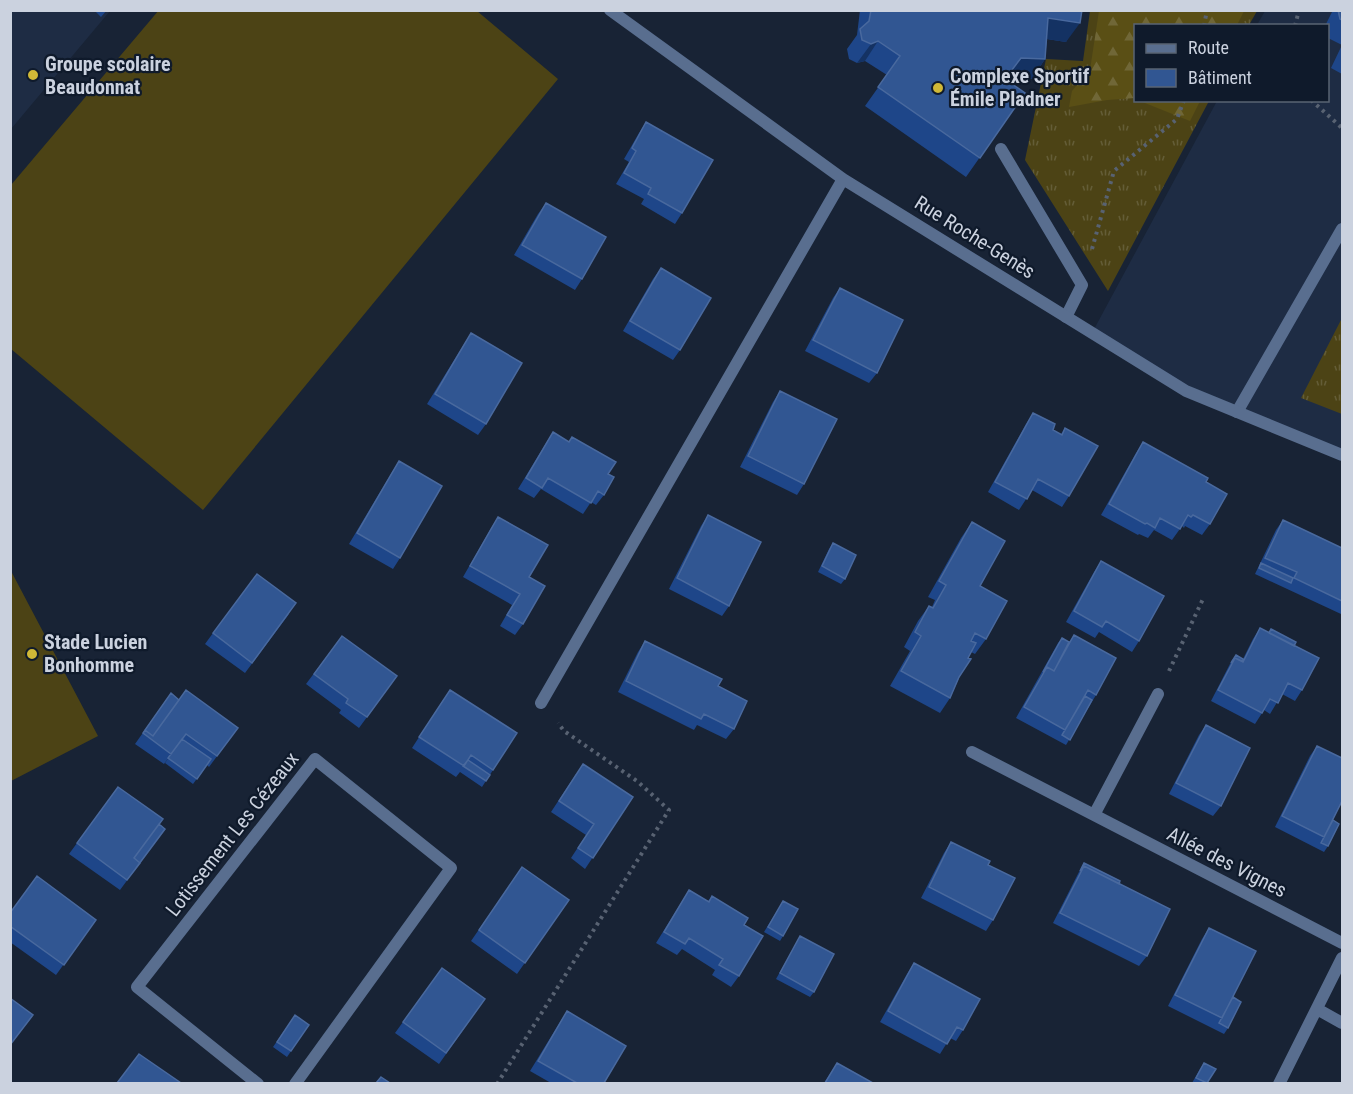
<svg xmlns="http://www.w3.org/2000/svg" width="1353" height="1094" font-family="'Roboto Condensed',sans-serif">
  <defs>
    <pattern id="grass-tufts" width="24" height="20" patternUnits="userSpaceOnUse" patternTransform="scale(1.5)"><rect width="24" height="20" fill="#4c4315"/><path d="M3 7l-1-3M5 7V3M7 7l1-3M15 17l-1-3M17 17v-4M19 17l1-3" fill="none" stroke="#645d37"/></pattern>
    <pattern id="forest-firs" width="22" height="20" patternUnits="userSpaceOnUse" patternTransform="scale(1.5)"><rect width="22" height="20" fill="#5a4f15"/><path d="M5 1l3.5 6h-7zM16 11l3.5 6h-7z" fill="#706737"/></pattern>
  </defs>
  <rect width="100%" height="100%" fill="#182335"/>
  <path fill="#1e2c44" d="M11,11H110L11,129Z
    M1265,11H1342V455L1237,412L1092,333L1217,101L1328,100V26L1257,25Z"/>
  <path fill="url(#grass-tufts)" d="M1090,11H1257L1249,25L1136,26V100L1209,101L1108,291L1025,160L1046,59L1083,61Z
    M1342,318V414L1301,398Z"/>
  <path fill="url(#forest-firs)" d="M1099,11V10L1244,11L1237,25L1136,26L1135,98L1107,100L1069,107L1072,91L1090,70Z
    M1140,101H1200L1190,121Z"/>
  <path fill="#4c4315" d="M159,10L477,11L558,79L203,510L11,349V185Z
    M11,571L98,736L11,781H10Z"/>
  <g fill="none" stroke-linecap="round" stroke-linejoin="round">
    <path stroke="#586272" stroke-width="4" stroke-dasharray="3 4.5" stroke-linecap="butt" d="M1204,26L1207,10
      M1295,26L1299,10
      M1311,100L1342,128
      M1092,249L1114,171L1177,119L1184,100
      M1169,671L1203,599
      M497,1084L669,810L637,781L564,731L558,723"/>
    <path stroke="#596e8f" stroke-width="12" d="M1001,149L1082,285L1066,317
      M1237,412L1342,229"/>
    <path stroke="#596e8f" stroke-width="12" d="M610,10L843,179L1186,391L1342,455
      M541,703L843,179
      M972,752L1342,943
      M1094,815L1158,694
      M1317,1009L1342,1023
      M258,1084L137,987L315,759L451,868L295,1084
      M1279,1084L1342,958"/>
  </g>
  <path fill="#1e4689" d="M94,10H107L101,17Z
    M860,10H1082L1066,42L1047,39L1045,59L1032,79L1007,77L1006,79L1025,93L966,177L865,106L887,75L865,61L857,63L849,59L847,49L857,35Z
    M1333,10H1342V74L1331,68L1342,45L1328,38V26H1325Z
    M646,122L682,213L675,224L641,204L644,199L616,184L629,162L624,159L639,133Z
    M546,203L582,279L575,290L514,255L538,214Z
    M661,268L680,350L673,360L623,331L653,279Z
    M840,288L877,373L869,383L805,351L833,298Z
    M471,333L486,424L478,435L427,404L464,344Z
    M780,391L804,484L797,495L740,467L773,402Z
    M1033,413L1053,430L1061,434L1065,428L1069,496L1062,507L1032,490L1019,510L988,492L1026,424Z
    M553,432L608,474L604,495L596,505L591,502L583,514L541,489L534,498L518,489L546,443Z
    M1143,442L1206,482L1210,524L1202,535L1185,526L1184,528L1182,526L1172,540L1154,530L1148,538L1139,534L1138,535L1101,515L1136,453Z
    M399,461L400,558L393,569L349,544L392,472Z
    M708,515L729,606L722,616L669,589L701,526Z
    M498,517L529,577L523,624L515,635L500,626L512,605L463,577L491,528Z
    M1283,520L1342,548V612L1341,614L1255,574L1276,530Z
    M972,522L986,639L975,654L971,652L950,698L940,713L890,686L910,651L904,647L918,621L929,606L932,607L935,600L928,597L961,538Z
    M833,543L845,579L841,584L818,572L829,549Z
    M1101,561L1139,641L1132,652L1099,632L1095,638L1066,622L1094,572Z
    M289,614L245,673L205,644L213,633Z
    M1260,628L1268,633L1271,629L1294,646L1302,690L1295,701L1282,694L1270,714L1264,710L1255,724L1211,701L1232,660L1236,655L1243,659L1253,639Z
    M1074,635L1096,695L1066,745L1016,718L1058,643L1062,638L1069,642Z
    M342,636L397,676L359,728L339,713L341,710L306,684Z
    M645,641L718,686L734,729L726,739L697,725L694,730L618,692L638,652Z
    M171,693L179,700L238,728L209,767L207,765L193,784L165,763L172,753L164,764L135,744Z
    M443,700L517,733L482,787L460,772L456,777L412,748Z
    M1206,725L1221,806L1213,816L1169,794L1199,735Z
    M1317,746L1333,820L1328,846L1324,852L1275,827L1310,756Z
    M576,774L633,797L585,869L571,858L586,835L551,812Z
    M118,787L165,829L120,890L69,854Z
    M951,842L988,865L993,920L986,931L921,898L944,853Z
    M1084,863L1119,884L1147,956L1139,966L1053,923L1081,868Z
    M522,867L569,900L517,974L471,941Z
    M689,890L708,901L712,896L744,925L739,976L731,987L712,975L715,970L682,949L677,955L656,943Z
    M783,901V936L780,941L764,932Z
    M10,913L96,920L56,975L10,942Z
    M1209,928L1233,997L1228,1028L1224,1034L1168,1006L1202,939Z
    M800,936L814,992L810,997L776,979Z
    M914,963L963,1030L956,1041L950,1038L940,1054L880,1022L907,974Z
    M442,968L485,999L439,1064L395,1033Z
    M567,1011L604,1083H551L530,1071L560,1022Z
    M295,1015L309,1025L287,1057L273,1047Z
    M837,1063L873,1083H824Z
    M1204,1063L1207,1083H1192L1200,1069Z"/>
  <path fill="#143263" d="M1048,18L1080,23L1066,42L1034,37Z
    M878,41L865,61L857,63L871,44Z
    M1021,58L1045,59L1032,79L1007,77L992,98Z"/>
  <path fill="#315692" stroke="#49699e" stroke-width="1.5" d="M871,10H1082L1080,23L1048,18L1045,59L1021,58L1005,79L1025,93L980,158L878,87L900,56L878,41L871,44L862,40L860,29L869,21Z
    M1338,10H1342V20L1340,19Z
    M646,122L713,160L682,213L648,194L651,188L624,173L636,151L632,148Z
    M546,203L606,237L582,279L522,245Z
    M661,268L711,298L680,350L630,321Z
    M840,288L903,320L877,373L813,340Z
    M471,333L522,363L486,424L435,394Z
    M780,391L837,419L804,484L748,456Z
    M1033,413L1055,424L1053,430L1062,435L1065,428L1098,446L1069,496L1038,479L1027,499L995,482Z
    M553,432L569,442L572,437L616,462L608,474L614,477L604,495L598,491L591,503L548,478L542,488L526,478Z
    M1143,442L1208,478L1206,482L1227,494L1210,524L1193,515L1191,517L1188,515L1180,529L1160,518L1155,528L1147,523L1145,524L1109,504Z
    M399,461L442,486L400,558L357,533Z
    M708,515L761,542L729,606L677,578Z
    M498,517L548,545L529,577L545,586L523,624L507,615L520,594L470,566Z
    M1283,520L1342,548V601L1294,578L1297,572L1265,558Z
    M972,522L1005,541L980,586L1007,601L986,639L975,633L971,641L976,643L968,658L971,659L959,677L950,698L901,671L921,636L915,632L929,606L933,608L946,585L939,581Z
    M833,543L856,555L845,579L822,566Z
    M1101,561L1164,596L1139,641L1106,621L1102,627L1074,611Z
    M1261,563L1293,578L1291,583L1259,568Z
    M257,574L296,603L252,663L213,633Z
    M1260,628L1319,658L1302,690L1288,683L1278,703L1270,699L1262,713L1218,690L1235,658L1243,662Z
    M1271,629L1296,642L1294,646L1269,633Z
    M1074,635L1116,658L1096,695L1088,690L1065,730L1024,707L1047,667L1054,671Z
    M342,636L397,676L367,717L346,703L348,699L314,674Z
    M1062,638L1069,642L1054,671L1047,667L1043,672Z
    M645,641L722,679L718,686L747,701L734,729L704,714L701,719L626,681Z
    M1236,655L1243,659L1242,661L1235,658L1231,663Z
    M186,690L238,728L217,756L186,734L171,754L143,733L145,730L153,736Z
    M450,690L517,733L493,770L471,755L464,766L419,737Z
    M171,693L179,700L153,736L145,730Z
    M1085,696L1092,700L1070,740L1062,735Z
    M1206,725L1250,748L1221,806L1176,783Z
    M182,739L211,759L197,779L168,758Z
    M1317,746L1342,758V801L1324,837L1282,816Z
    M468,760L490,775L486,781L463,766Z
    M583,764L633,797L593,858L578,848L594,824L559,801Z
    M118,787L163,819L134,858L140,863L127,880L77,843Z
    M1333,820L1339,824L1328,846L1321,843Z
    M159,824L165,829L136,868L140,863L134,858Z
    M951,842L990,861L988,865L1015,878L993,920L929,887Z
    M1084,863L1120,881L1119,884L1084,866L1080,871Z
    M1084,866L1170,909L1147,956L1060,913Z
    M522,867L569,900L525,963L479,930Z
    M37,876L96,920L64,965L10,926V913Z
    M689,890L709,902L712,896L748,918L744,925L763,936L739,976L719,965L723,959L689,938L685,944L664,932Z
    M783,901L798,909L783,936L768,927Z
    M1209,928L1256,951L1222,1018L1175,995Z
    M800,936L834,954L814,992L780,973Z
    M914,963L980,999L963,1030L957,1027L947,1044L888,1011Z
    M442,968L485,999L446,1053L403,1022Z
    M1233,997L1241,1002L1228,1028L1219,1023Z
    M10,998L33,1015L10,1045Z
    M567,1011L626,1046L604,1083H577L538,1061Z
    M295,1015L309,1025L291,1051L277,1042Z
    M139,1054L181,1083H117Z
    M837,1063L873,1083H825Z
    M1204,1063L1216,1069L1207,1083L1196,1078Z
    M381,1077L390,1083H376Z"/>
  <g fill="#d0b837" stroke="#0f1a2b" stroke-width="2">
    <circle cx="33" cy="75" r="6"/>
    <circle cx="938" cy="88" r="6"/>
    <circle cx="32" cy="654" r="6"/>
  </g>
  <g text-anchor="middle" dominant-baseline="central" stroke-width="4.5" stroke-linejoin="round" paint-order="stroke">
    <g font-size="20" font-weight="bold" fill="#cbd2df" stroke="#0f1a2b" text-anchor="start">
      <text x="45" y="64">Groupe scolaire<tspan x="45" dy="23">Beaudonnat</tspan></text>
      <text x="950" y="76">Complexe Sportif<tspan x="950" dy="23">Émile Pladner</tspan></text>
      <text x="44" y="642">Stade Lucien<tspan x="44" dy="23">Bonhomme</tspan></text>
    </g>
    <g font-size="20" fill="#cbd2df" stroke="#0f1a2b">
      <text transform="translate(975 237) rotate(32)">Rue Roche-Genès</text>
      <text transform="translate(232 834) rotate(-52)">Lotissement Les Cézeaux</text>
      <text transform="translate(1227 862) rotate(27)">Allée des Vignes</text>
    </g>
  </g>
  <rect width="1353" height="1094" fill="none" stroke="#cbd2df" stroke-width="24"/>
  <rect x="1134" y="24" width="195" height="78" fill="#0f1a2b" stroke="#5a6473" stroke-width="1.5"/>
  <rect x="1146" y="44" width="30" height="9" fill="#596e8f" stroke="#5a6473" stroke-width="1.5"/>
  <text x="1188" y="54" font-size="18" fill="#cbd2df">Route</text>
  <rect x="1146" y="69" width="30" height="18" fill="#315692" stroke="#5a6473" stroke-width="1.5"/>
  <text x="1188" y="84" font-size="18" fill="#cbd2df">Bâtiment</text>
</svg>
